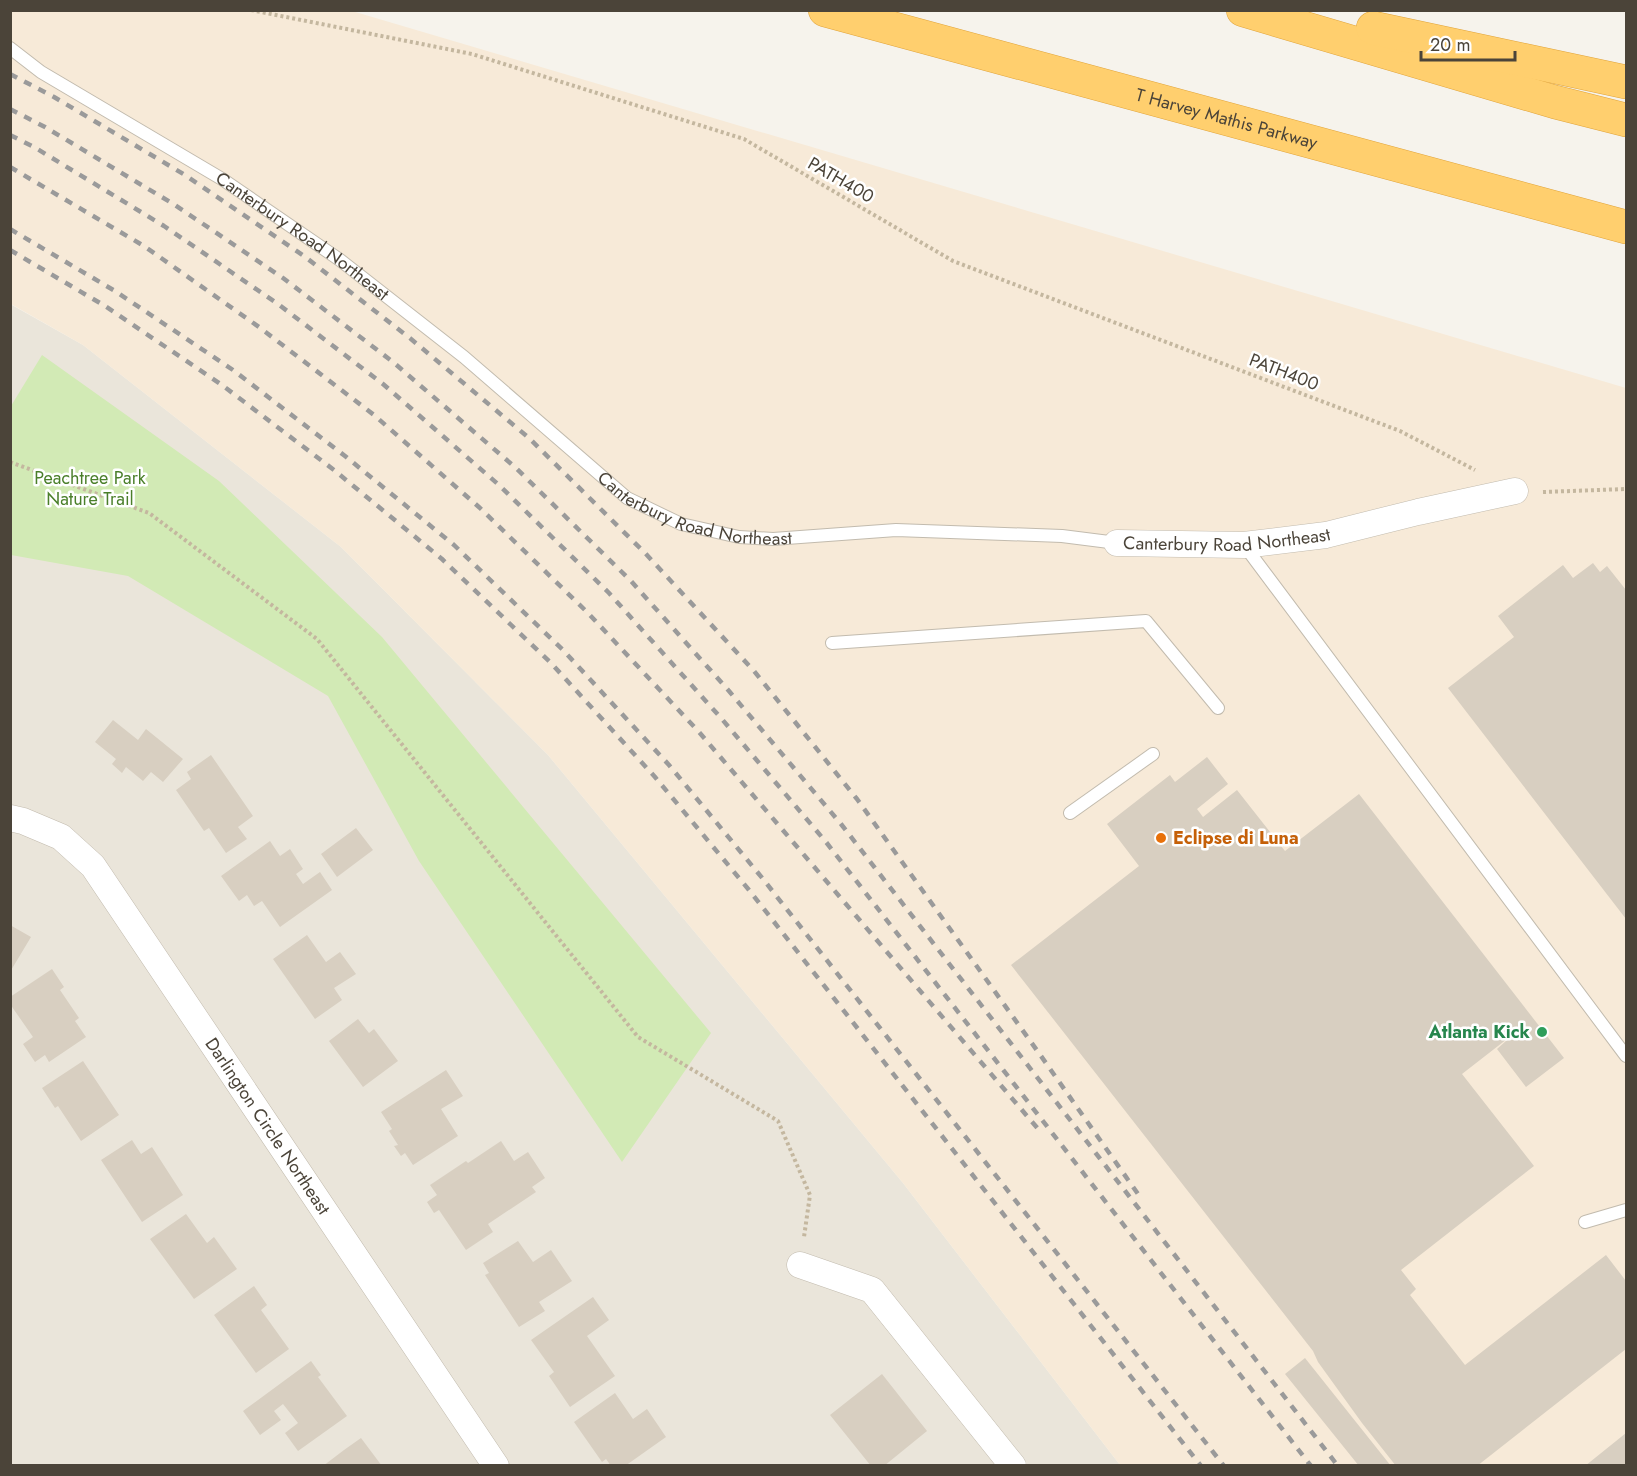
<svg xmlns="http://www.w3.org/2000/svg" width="1637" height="1476" font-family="Jost,sans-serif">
  <rect width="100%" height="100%" fill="#f6f3ec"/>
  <path fill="#eae5da" d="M10,304L83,345L341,547L548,755L903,1183L1120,1465H11Z"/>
  <path fill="#f7ead8" d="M11,11H352L1626,388V1465H1120L903,1183L548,755L341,547L83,345L11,304Z"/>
  <path fill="#d2eab5" d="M42,355L219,481L382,637L711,1033L622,1162L419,861L328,696L128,576L11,555V406Z"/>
  <path fill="#d8cfc1" d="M1593,563L1600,572L1607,566L1626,590V919L1448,688L1514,637L1498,616L1563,565L1573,578Z
    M113,720L138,740L146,729L183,759L163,782L151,772L143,781L126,767L122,773L112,764L116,759L95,742Z
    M211,755L253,816L238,827L247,839L226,853L209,828L204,831L176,790L191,779L187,772Z
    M1207,757L1228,784L1197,809L1203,817L1237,790L1285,851L1359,794L1564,1058L1526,1087L1497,1049L1516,1032L1462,1074L1534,1166L1401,1270L1416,1289L1410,1295L1465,1365L1606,1255L1626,1281V1349L1477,1466H1396L1362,1423L1318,1362L1313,1351L1011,965L1139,866L1107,824L1170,775L1175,782Z
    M356,828L373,850L337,877L321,854Z
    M270,841L280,856L290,849L303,869L296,874L303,884L320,872L332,890L280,927L262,901L254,906L247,895L239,901L221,876Z
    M10,925L31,937L10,972Z
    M307,935L326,962L340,952L356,974L334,988L342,1000L315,1019L273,959Z
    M52,969L64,987L60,990L79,1018L75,1021L86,1037L49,1062L45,1055L35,1062L23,1044L33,1037L10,1004V997Z
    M358,1019L369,1033L374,1029L398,1061L363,1087L329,1041Z
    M83,1061L119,1115L81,1141L58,1106L55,1108L42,1088Z
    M446,1070L463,1096L441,1109L458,1136L413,1165L405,1153L401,1156L394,1146L398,1145L389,1131L392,1129L381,1112Z
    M132,1140L141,1154L152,1147L183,1195L142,1222L101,1160Z
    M501,1141L514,1161L528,1152L545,1178L532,1187L536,1192L488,1224L493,1232L466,1250L439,1210L434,1213L427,1202L437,1195L430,1185L466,1161L468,1163Z
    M186,1214L207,1243L214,1237L237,1269L194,1299L150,1239Z
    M518,1241L533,1262L551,1250L572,1281L539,1302L545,1311L519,1327L485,1275L489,1273L483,1263Z
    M254,1286L267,1305L261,1310L289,1349L256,1373L214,1315Z
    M593,1297L609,1320L587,1336L615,1376L570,1407L549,1376L554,1372L531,1340Z
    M1305,1358L1391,1466H1359L1285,1374Z
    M311,1361L321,1375L318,1377L347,1416L298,1451L285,1433L298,1423L283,1404L274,1411L281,1420L260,1435L243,1411Z
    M882,1374L927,1431L884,1466H871L830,1415Z
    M615,1393L633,1419L647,1409L666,1437L625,1466H611L606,1459L602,1462L574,1422Z
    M1626,1433V1466H1585Z
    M361,1438L382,1466H323L344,1450Z"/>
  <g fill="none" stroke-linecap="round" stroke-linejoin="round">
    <defs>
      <g id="service">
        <path id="s1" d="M10,48L41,72L222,179L340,260L464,357L627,498L681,524L739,537L773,539L896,530L1062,536L1117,543"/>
        <path d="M1244,545L1626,1056"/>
        <path d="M832,643L1146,621L1218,708"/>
        <path d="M1070,813L1153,754"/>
        <path d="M1585,1222L1626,1210"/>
      </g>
      <g id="minor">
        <path id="s2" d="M1117,543L1244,545L1326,535L1418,512L1515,491"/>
        <path id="s3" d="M10,818L23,821L61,837L93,866L496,1466"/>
        <path d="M800,1265L872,1290L1013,1466"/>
      </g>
      <g id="motorway">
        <path id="s4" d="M825,10L1626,227"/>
        <path d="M1243,10L1555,102L1626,120"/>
        <path d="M1373,28L1626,82"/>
      </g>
    </defs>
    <use href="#service" stroke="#c2bbae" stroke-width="14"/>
    <use href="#minor" stroke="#c2bbae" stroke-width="27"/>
    <use href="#motorway" stroke="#e0a43c" stroke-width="34"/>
    <path stroke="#c4b79f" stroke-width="4" stroke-dasharray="3 3" stroke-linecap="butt" d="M251,10L472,54L744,139L953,261L1400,431L1475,470
      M10,462L149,513L317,639L638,1037L778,1121L810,1195L804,1237
      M1543,492L1626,489"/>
    <use href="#service" stroke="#fff" stroke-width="12"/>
    <use href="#minor" stroke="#fff" stroke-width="26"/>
    <use href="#motorway" stroke="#ffcf6e" stroke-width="33"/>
    <path stroke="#9a9a9a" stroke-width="4.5" stroke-dasharray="8 8" stroke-linecap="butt" d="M10,74L54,97L185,175L304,256L411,339L529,438L645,553L754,671L857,799L1041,1056L1138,1194
      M10,109L45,127L175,205L283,278L393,362L516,468L631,581L729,691L841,824L1338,1466
      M10,135L34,147L164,226L278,304L383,384L499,485L609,593L721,718L826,842L1311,1466
      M10,167L144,246L259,327L374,415L480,508L588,613L699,732L1039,1130
      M10,229L115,291L233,370L345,456L454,545L563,650L669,765L763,879L1224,1466
      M10,250L105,306L222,385L334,470L442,559L551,663L655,777L749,890L1201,1466"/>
  </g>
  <circle fill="#e8710a" stroke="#fff" stroke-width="2" cx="1161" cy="838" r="6"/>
  <circle fill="#2e9e5b" stroke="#fff" stroke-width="2" cx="1542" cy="1032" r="6"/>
  <g text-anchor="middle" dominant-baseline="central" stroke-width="5" stroke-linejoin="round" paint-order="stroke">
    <g font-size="18" fill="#4b4439" stroke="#fff">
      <text stroke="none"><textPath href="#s4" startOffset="416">T Harvey Mathis Parkway</textPath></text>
      <text transform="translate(841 180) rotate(30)">PATH400</text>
      <text stroke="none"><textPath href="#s1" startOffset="348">Canterbury Road Northeast</textPath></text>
      <text transform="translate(1284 372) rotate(21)">PATH400</text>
      <text stroke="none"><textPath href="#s1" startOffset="834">Canterbury Road Northeast</textPath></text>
      <text stroke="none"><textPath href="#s2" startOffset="110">Canterbury Road Northeast</textPath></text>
      <text stroke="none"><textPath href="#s3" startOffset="411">Darlington Circle Northeast</textPath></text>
    </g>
    <g font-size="18" fill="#4a7f2a" stroke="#fff">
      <text x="90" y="478">Peachtree Park<tspan x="90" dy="21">Nature Trail</tspan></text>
    </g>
    <g font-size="18" font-weight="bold" fill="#c56008" stroke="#fff" text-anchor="start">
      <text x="1173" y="838">Eclipse di Luna</text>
    </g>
    <g font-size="18" font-weight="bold" fill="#27864d" stroke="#fff" text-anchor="end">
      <text x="1530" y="1032">Atlanta Kick</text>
    </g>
  </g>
  <rect width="1637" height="1476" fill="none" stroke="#4b4439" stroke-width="24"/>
  <path d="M1421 51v9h94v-9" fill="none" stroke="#4b4439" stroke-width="3"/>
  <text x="1430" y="51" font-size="18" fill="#4b4439" stroke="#ffffff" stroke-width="4.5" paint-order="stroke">20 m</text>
</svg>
